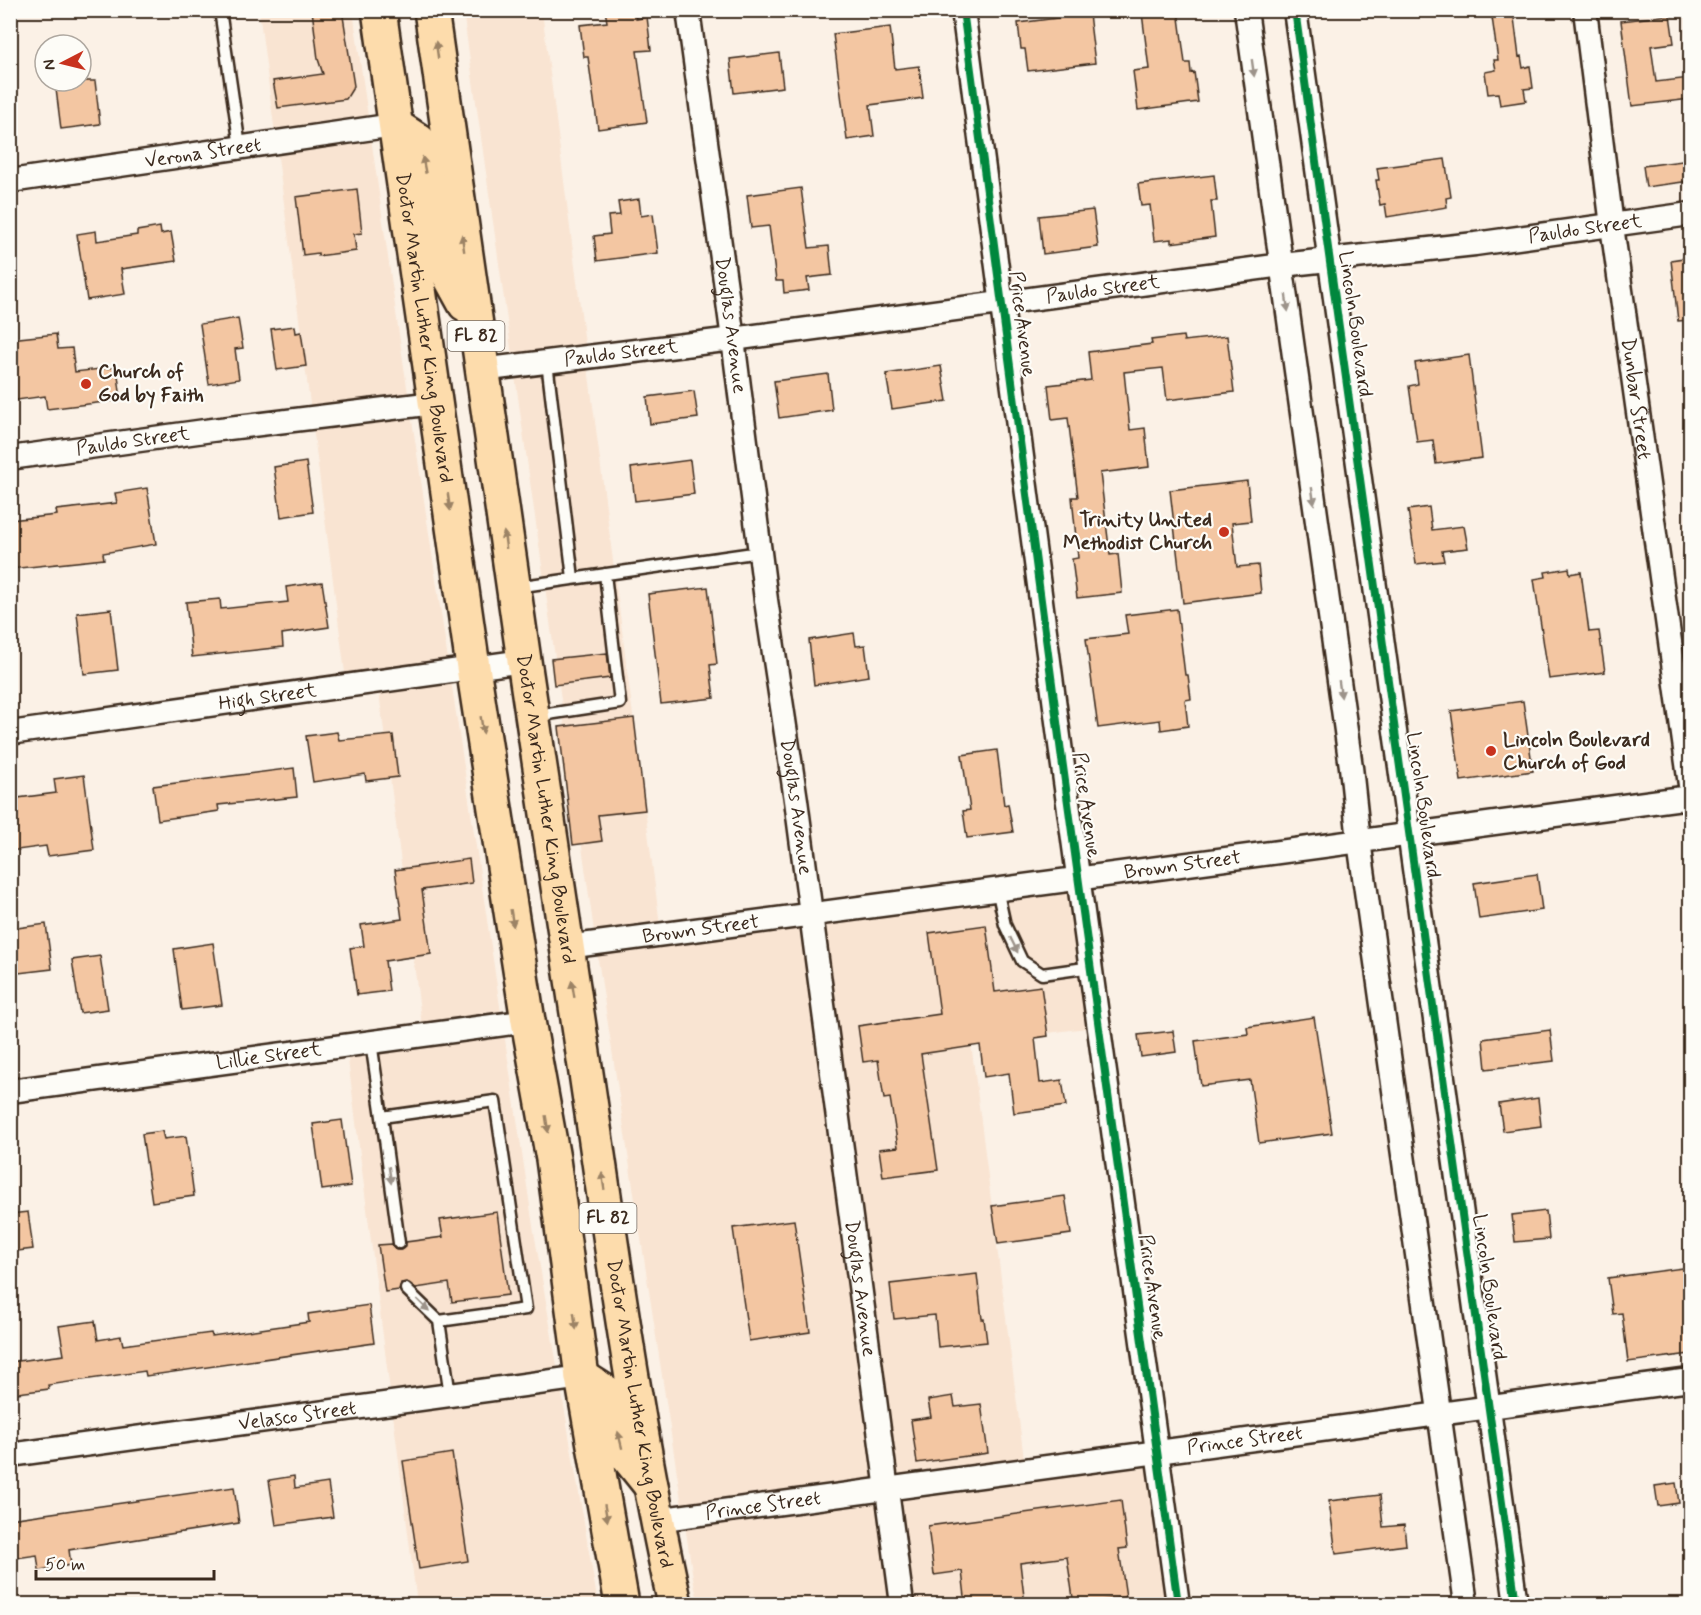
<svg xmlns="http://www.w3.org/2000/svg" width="1701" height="1615" font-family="Mynerve,sans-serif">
  <rect width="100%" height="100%" fill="#fbf1e6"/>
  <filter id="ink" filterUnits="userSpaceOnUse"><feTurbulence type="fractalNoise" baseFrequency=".0167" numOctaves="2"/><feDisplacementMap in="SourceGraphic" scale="12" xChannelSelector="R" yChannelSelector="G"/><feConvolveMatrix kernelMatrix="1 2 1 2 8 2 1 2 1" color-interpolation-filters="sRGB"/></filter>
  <g filter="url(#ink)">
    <path fill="#f9e4d2" d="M259,11H353L398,327L533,1226L598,1604H417L345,1036L422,1026L376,669L345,673Z
      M463,11H542L660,925L1074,874L1094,1027L971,1043L1025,1467L1150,1451L1171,1604H699L694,1584L598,959Z"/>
    <path fill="#f3c6a2" stroke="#3b2a1e" stroke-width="1.5" d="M312,10H342L354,86L346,99L278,108L273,81L323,74L318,59Z
      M605,10H635L636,19L647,17L651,50L637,51L647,122L598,129L588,57H584L580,25L607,22Z
      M1158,10H1178L1185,63H1190L1191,73L1194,72L1198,102L1138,110L1133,71L1149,69L1142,13Z
      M1491,10H1513L1519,57L1521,56L1523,68L1530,66L1533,88L1524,89L1526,101L1500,105L1498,93L1488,94L1485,72L1496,70L1494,60H1498Z
      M1089,14L1095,63L1028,71L1025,49H1021L1018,23Z
      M1670,15L1674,43L1651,46L1656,82L1690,78V99L1632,106L1621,21Z
      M890,27L895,69L919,66L923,98L870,105L874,136L847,140L833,34Z
      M779,53L783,87L734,93L730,59Z
      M55,81H95L100,124L61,129Z
      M1445,159L1451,197L1446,198L1447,207L1387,217L1385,204L1380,205L1376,180H1379L1377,168Z
      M1690,160V181L1646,187L1643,166Z
      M1214,175L1217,201H1211L1215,237L1171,243V239L1154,241L1150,205L1141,206L1138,184Z
      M801,188L809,248L829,246L832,275L807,278L809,290L784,293L783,281H776L769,226L751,228L747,195Z
      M357,189L362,233L354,234L356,251L318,256V253L303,255L296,197Z
      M639,199L641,216L653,214L658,253L597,261L594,236L610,234L608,216L620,215L618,202Z
      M1093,210L1098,247L1043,254L1039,216Z
      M160,227L161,234L171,232L176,261L121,269L125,294L87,300L77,234L96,231L97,241L137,235V231Z
      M1690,257V320L1678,321L1671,260Z
      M238,318L243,348L235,349L239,379L209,384L200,324Z
      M295,326L296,333L301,332L306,366L277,370L271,329Z
      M56,334L58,349L72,348L75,372L117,367L121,400L47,409L45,396L10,401V339Z
      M1183,336L1184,341L1227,336L1234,392L1167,400L1163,368L1124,372L1130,430L1145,428L1149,467L1100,473L1110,555L1118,554L1122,593L1077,598L1072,559L1078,558L1072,497H1078L1068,418L1052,420L1048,385L1091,380L1088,352L1152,344L1151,340Z
      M1469,355L1482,458L1436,464L1433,440L1417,442L1409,386L1418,384L1415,363Z
      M941,366L947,401L892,409L886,374Z
      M828,374L832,410L779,418L774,381Z
      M694,391L698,418L650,424L647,397Z
      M690,460L694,494L635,501L631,468Z
      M306,462L313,512L281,517L274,467Z
      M1247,481L1251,521L1232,523L1237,567L1258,565L1261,593L1183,603L1170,490Z
      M147,488L156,544L103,553L104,559L10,569V520L57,515L56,510L117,503L115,493Z
      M1429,507L1432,530L1464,526L1468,548L1442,551L1444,561L1416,564L1408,510Z
      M1569,568L1570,574L1581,572L1589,632L1599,631L1605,672L1549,679L1534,579L1546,577L1545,572Z
      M322,582L329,627L282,634L283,647L192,657L186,602L220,599L221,609L288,602L286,587Z
      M708,587L717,664L710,665L714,698L661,704L648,594Z
      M111,609L118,670L84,674L77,613Z
      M1177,609L1185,675H1188L1191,699L1185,700L1188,726L1161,730L1160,720L1098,728L1086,639L1128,634L1125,615Z
      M854,633L856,646L865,645L869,676L814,685L809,640Z
      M607,653L610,678L554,685L551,659Z
      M1523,701L1533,771L1461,781L1451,711Z
      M634,718L645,810L598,815L602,841L573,845L559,727Z
      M337,732L339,740L393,735L398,777L366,781L365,774L313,782L306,736Z
      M997,750L1004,805L1008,804L1013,832L967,838L963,811L970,810L962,755Z
      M294,768L297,797L218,805L219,811L158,820L153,786Z
      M84,775L94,850L48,856L46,846L10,851V799L56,793L54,779Z
      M469,859L472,883L422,890L431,954L385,961L389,991L357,995L350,948L364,946L361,925L402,919L395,870Z
      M1537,874L1542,910L1479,919L1474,883Z
      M46,924L52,969L10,974V929Z
      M986,925L995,992L1041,986L1048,1036L1035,1038L1040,1083L1062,1080L1066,1106L1014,1113L1009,1073L984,1077L980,1045L921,1054L938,1170L883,1177L879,1149L898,1147L890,1098L884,1099L878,1060L863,1062L858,1026L940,1014L929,933Z
      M213,943L222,1005L182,1010L174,949Z
      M100,956L108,1009L80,1013L72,960Z
      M1314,1017L1332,1133L1259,1143L1250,1080L1201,1086L1195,1041L1248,1034L1247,1027Z
      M1550,1030L1554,1061L1486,1069L1483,1039Z
      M1173,1031L1176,1052L1141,1057L1138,1035Z
      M1538,1098L1541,1126L1503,1131L1499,1104Z
      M342,1120L351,1186L322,1190L313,1124Z
      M162,1131L164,1139L186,1136L194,1196L152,1202L142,1134Z
      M1065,1196L1071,1234L998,1244L992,1206Z
      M1546,1211L1549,1239L1515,1242L1512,1215Z
      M28,1212L33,1249L10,1252V1214Z
      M497,1212L508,1295L452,1302L449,1283L416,1288L407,1282L401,1283L399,1290L385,1292L378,1245L392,1244L396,1250H401L406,1246V1242L443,1237L440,1220Z
      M794,1220L810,1332L749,1341L733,1228Z
      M1690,1267V1354L1628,1362L1622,1313L1613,1314L1608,1278Z
      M977,1274L982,1319H984L987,1342L938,1347L935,1315L894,1319L890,1284Z
      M369,1305L374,1343L146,1376L145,1371L48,1385L49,1389L10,1394V1362L64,1355L59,1326L95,1321L98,1340L121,1336L123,1345L211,1333L212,1336L309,1322L308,1314Z
      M953,1396L955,1407L981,1404L988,1453L917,1463L911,1420L931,1417L928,1400Z
      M452,1453L468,1561L419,1569L403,1461Z
      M294,1476L295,1488L328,1483L333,1517L276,1525L269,1480Z
      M1676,1483L1679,1503L1658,1506L1655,1486Z
      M234,1487L239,1523L69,1550L71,1565L39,1570L37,1555L10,1559V1519Z
      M1380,1495L1383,1527L1404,1525L1406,1545L1336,1554L1329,1501Z
      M1121,1500L1127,1548L1119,1549L1126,1597L1074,1605L1067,1557L1020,1563L1025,1605H966L962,1571L934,1575L928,1526Z"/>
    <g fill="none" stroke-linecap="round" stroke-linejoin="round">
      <defs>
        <path id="service" d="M220,10L240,147
          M547,362L573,578
          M516,587L760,552
          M535,716L620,703L605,574
          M997,889L1005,925L1022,961L1042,974L1092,967
          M371,1042L382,1117L495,1101L526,1309L439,1321L450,1395
          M382,1117L399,1243
          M406,1289L439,1321"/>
        <g id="minor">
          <path id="s1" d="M688,10L733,339L766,600L796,800L902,1604"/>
          <path d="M963,10L1061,752L1178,1604"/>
          <path d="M1246,10L1351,767L1359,841L1466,1604"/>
          <path d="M1295,10L1516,1604"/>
          <path id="s2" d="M1585,10L1612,226L1690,785"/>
          <path id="s3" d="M10,181L394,125"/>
          <path id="s4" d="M481,370L733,339L1282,265L1475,244L1690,214"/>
          <path id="s5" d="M10,458L212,430L434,403"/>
          <path id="s6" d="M10,733L523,661"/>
          <path id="s7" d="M567,947L1690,797"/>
          <path id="s8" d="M10,1091L528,1021"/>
          <path id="s9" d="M10,1455L582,1377"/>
          <path id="s10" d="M656,1520L1690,1380"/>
        </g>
        <g id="primary">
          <path id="s11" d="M379,10L473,667L528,1021L553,1159L582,1377L622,1604"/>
          <path id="s12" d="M431,10C477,345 526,679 577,1013C607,1210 632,1410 675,1604"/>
          <path d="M402,130L419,141L443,264L465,304"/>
          <path d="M582,1377L609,1394L622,1450L651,1486"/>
        </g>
      </defs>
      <use href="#service" stroke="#3b2a1e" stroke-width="15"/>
      <use href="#minor" stroke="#3b2a1e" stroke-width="27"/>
      <use href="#primary" stroke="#3b2a1e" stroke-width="38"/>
      <use href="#service" stroke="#fdfcf7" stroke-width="10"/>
      <use href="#minor" stroke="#fdfcf7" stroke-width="22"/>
      <use href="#primary" stroke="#fddcac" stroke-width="33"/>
      <defs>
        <path id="cycleway" d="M963,10L1061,752L1178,1604
          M1295,10L1516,1604"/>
      </defs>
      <use href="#cycleway" stroke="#fdfcf7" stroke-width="11"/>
      <use href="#cycleway" stroke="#00873e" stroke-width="8"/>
    </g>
    <defs><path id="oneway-solid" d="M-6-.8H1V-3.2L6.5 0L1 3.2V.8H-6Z" transform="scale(1.5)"/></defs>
    <g fill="#9c8365">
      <use href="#oneway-solid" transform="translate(437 50) rotate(-98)"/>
      <use href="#oneway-solid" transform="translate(424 165) rotate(-101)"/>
      <use href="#oneway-solid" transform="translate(463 243) rotate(-98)"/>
      <use href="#oneway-solid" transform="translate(449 502) rotate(82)"/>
      <use href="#oneway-solid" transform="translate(505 540) rotate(-98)"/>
      <use href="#oneway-solid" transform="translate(482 725) rotate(81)"/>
      <use href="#oneway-solid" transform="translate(512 918) rotate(81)"/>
      <use href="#oneway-solid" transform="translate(573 989) rotate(-99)"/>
      <use href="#oneway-solid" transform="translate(547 1124) rotate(81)"/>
      <use href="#oneway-solid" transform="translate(603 1181) rotate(-99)"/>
      <use href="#oneway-solid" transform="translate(575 1321) rotate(82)"/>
      <use href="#oneway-solid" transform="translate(620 1440) rotate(-104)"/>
      <use href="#oneway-solid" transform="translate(606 1513) rotate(80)"/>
    </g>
    <g fill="#9c938a">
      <use href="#oneway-solid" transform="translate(1253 68) rotate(82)"/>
      <use href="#oneway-solid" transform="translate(1287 303) rotate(82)"/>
      <use href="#oneway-solid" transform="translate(1313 496) rotate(82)"/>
      <use href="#oneway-solid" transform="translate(1340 689) rotate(82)"/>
      <use href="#oneway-solid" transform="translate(1014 945) rotate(64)"/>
      <use href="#oneway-solid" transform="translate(390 1175) rotate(82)"/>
      <use href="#oneway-solid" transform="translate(423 1305) rotate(44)"/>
    </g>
  </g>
  <g fill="#c8321e" stroke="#fdfcf7" stroke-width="2">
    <circle cx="86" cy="384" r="6"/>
    <circle cx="1224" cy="532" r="6"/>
    <circle cx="1491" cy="751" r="6"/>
  </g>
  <g text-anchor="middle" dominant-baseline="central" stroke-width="4.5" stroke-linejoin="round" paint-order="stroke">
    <g fill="#fdfcf7" stroke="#75695f" stroke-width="1.5">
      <rect x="447.5" y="321" width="57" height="30" rx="4.5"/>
      <rect x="579.5" y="1203" width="57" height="30" rx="4.5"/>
    </g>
    <g font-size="18" font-weight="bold" fill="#3b2a1e">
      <text x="476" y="336">FL 82</text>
      <text x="608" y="1218">FL 82</text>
    </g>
    <g font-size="20" fill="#3b2a1e" stroke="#fdfcf7">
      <text stroke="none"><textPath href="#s3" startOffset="195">Verona Street</textPath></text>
      <text stroke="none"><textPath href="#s4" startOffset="1113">Pauldo Street</textPath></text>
      <text stroke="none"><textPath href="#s4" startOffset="627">Pauldo Street</textPath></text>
      <text transform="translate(1022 324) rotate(83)">Price Avenue</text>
      <text transform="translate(1355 324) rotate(82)">Lincoln Boulevard</text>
      <text stroke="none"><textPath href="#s1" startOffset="318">Douglas Avenue</textPath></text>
      <text stroke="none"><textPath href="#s11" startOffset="321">Doctor Martin Luther King Boulevard</textPath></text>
      <text stroke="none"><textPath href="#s4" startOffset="141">Pauldo Street</textPath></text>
      <text stroke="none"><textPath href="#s2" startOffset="392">Dunbar Street</textPath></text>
      <text stroke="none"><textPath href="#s5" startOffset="124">Pauldo Street</textPath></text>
      <text stroke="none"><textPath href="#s6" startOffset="260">High Street</textPath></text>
      <text transform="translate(1086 805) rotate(82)">Price Avenue</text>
      <text transform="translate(1423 805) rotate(82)">Lincoln Boulevard</text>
      <text stroke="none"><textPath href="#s1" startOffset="804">Douglas Avenue</textPath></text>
      <text stroke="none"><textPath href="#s12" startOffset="807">Doctor Martin Luther King Boulevard</textPath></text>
      <text stroke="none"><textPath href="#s7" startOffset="621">Brown Street</textPath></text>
      <text stroke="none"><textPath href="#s7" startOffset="135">Brown Street</textPath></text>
      <text stroke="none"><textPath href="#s8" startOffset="261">Lillie Street</textPath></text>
      <text transform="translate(1152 1287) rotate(82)">Price Avenue</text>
      <text transform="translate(1489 1287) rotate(82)">Lincoln Boulevard</text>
      <text stroke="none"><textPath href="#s1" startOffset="1290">Douglas Avenue</textPath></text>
      <text stroke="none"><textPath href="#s12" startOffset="1419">Doctor Martin Luther King Boulevard</textPath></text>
      <text stroke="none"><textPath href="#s9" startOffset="290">Velasco Street</textPath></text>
      <text stroke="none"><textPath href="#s10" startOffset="594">Prince Street</textPath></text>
      <text stroke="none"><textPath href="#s10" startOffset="108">Prince Street</textPath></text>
    </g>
    <g font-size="20" font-weight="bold" fill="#3b2a1e" stroke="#fdfcf7" text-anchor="start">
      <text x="98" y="372">Church of<tspan x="98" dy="23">God by Faith</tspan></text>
      <text x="1212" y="520" text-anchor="end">Trinity United<tspan x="1212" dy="23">Methodist Church</tspan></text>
      <text x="1503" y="740">Lincoln Boulevard<tspan x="1503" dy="23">Church of God</tspan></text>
    </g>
  </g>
  <rect width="1701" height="1615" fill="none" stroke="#fdfcf7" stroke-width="36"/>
  <rect x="18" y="18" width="1665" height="1579" fill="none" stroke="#3b2a1e" stroke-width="2" filter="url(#ink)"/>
  <g transform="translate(63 63) rotate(263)"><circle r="28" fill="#fdfcf7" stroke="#afa8a0" stroke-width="1.5"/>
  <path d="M0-4.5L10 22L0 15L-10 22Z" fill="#c8321e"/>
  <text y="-9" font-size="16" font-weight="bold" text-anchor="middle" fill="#3b2a1e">N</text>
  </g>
  <path d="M36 1570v9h178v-9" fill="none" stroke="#3b2a1e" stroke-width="3"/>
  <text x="45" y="1570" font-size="18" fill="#3b2a1e" stroke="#fdfcf7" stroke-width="4.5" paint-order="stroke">50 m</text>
</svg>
